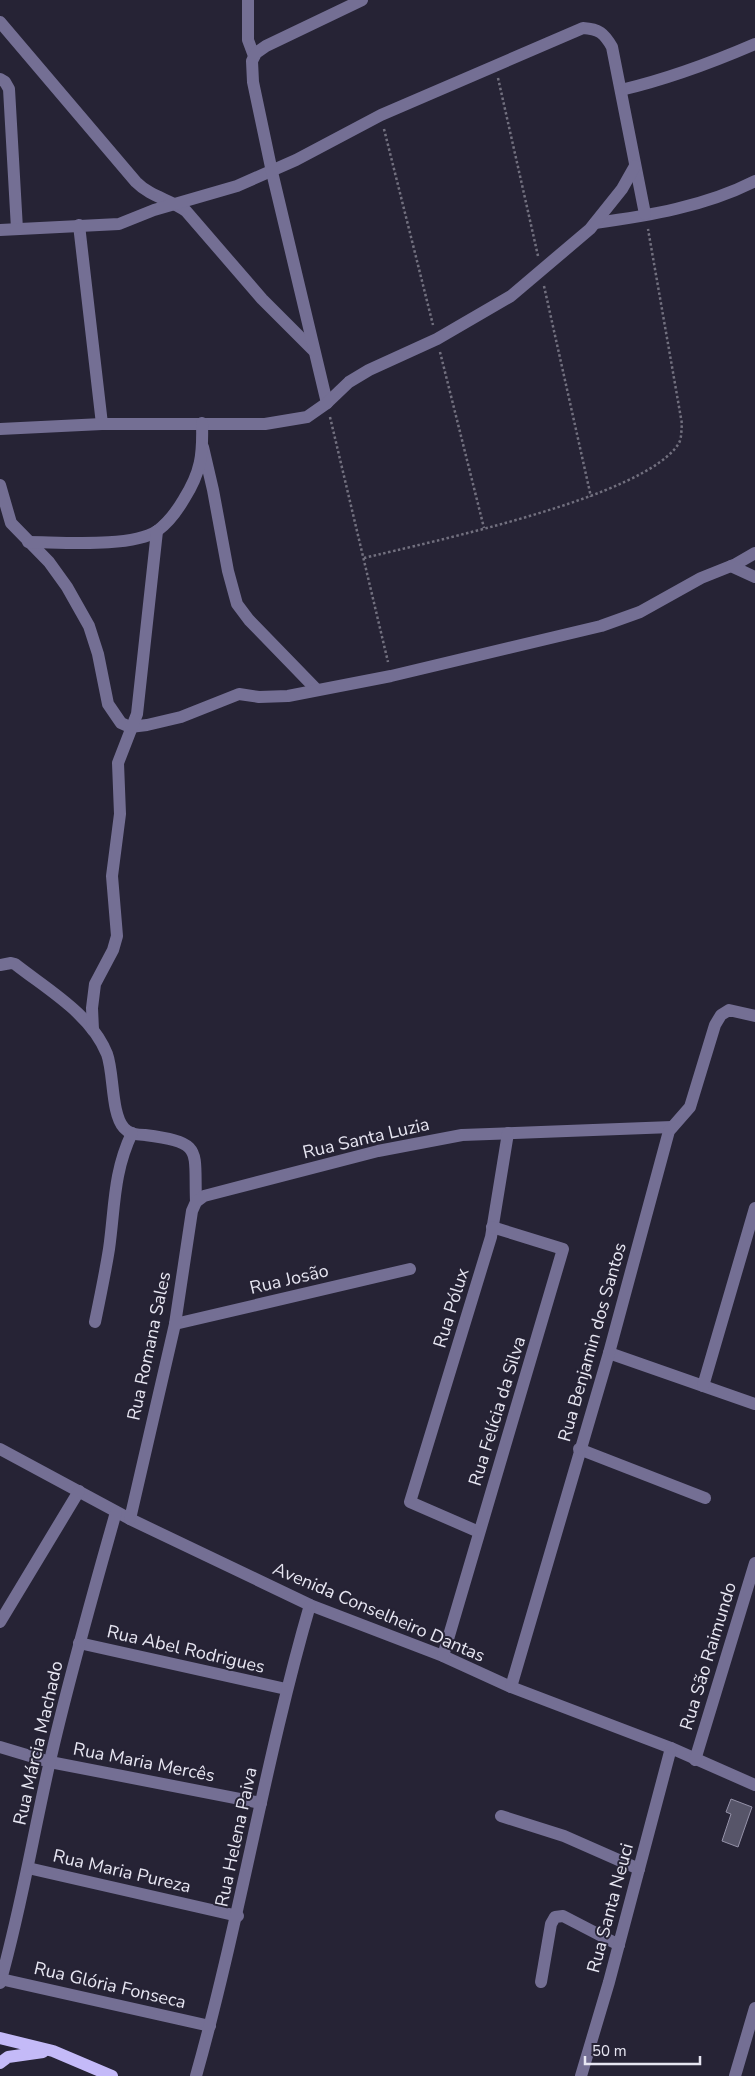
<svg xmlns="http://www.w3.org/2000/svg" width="755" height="2076" font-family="'Nunito Sans',sans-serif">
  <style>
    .building { fill: #575569; stroke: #9592a9 }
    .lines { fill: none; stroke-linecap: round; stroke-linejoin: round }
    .path { stroke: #72707f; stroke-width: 2.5; stroke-dasharray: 2.5 2.5; stroke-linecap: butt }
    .minor { stroke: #746f94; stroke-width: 12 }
    .major { stroke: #c4baf8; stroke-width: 12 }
    .labels { text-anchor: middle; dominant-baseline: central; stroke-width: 4; stroke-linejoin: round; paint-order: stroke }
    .street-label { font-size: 18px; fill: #e7e6f2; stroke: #262335 }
  </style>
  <rect width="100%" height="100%" fill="#262335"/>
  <polygon class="building" points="731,1799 752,1807 738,1847 722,1841 731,1814 726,1812"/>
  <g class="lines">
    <g class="path">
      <polyline points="498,78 538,256"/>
      <polyline points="384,129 433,325"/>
      <polyline points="544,286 591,497"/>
      <polyline points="440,352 484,528"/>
      <polyline points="330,417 388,662"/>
      <path d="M364,558c65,-16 283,-61 315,-115 3,-6 2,-13 3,-19l-34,-195"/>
    </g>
    <g class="minor">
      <polyline points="248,0 248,40 254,56"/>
      <path d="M0,22l136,160c15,15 33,17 50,29l76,88 51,51"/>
      <polyline points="0,79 5,82 9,89 17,229"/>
      <path d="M621,90c47,-11 90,-27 134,-46"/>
      <path d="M595,223c53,-7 111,-17 160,-42"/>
      <polyline points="79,225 102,424"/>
      <path d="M0,230l119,-6 35,-14 83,-24 59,-26 85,-45 202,-87c16,1 21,5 29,19l33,167"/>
      <polyline points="327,403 272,172 253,82 252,61 256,53 266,46 362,0"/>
      <polyline points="0,429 102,424 265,424 307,417 327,403 349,382 369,370 437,339 511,296 590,229 622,189 635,166"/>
      <polyline points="203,447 213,490 228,571 237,604 249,620 317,690"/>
      <polyline points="0,485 11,523 49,562 67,587 89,626 98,654 108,704 121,723 130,727 147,725 181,717 239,694 259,697 288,696 391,676 601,626 640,612 701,578 736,564 755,553"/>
      <path d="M28,542c32,0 103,6 129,-11 11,-8 20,-20 27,-32 17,-27 19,-44 18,-76"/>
      <polyline points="731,566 755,577"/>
      <path d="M0,965l11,-2 4,1c33,26 76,50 92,90 7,19 4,60 17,74 5,6 14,7 21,7 59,8 49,13 51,67"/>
      <polyline points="93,1030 92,1008 95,984 113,950 117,936 112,876 120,814 118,763 137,714 157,531"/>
      <path d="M95,1322c5,-24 10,-48 14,-73 6,-42 4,-76 23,-116"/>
      <polyline points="175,1324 410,1269"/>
      <polyline points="609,1353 755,1404"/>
      <polyline points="703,1386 755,1208"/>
      <polyline points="0,1449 130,1519 310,1605 443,1656 511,1687 671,1748 755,1785"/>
      <polyline points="579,1449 705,1498"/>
      <polyline points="130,1519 175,1324 192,1211 196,1202 204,1196 378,1151 462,1135 672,1127"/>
      <polyline points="479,1532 410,1502 491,1237 508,1133"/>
      <polyline points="0,1622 79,1491"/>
      <polyline points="79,1643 286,1689"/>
      <polyline points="443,1656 563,1249 492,1227"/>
      <polyline points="511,1687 609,1353 666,1142 669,1131 690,1107 715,1025 721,1015 729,1010 755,1016"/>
      <polyline points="0,1747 50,1762 261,1803"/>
      <polyline points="695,1760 755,1563"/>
      <polyline points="501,1816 564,1836 639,1869"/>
      <polyline points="28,1868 238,1916"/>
      <polyline points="1,1979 210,2026"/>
      <polyline points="541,1982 551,1924 555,1917 563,1916 619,1945"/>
      <path d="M0,1983c21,-73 33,-148 50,-222 19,-84 43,-167 66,-249"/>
      <path d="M196,2076c44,-156 69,-316 114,-471"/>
      <polyline points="581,2076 609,1982 671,1748"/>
      <polyline points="735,2076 755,2008"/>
    </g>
    <g class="major">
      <polyline points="0,2038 53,2051 112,2076"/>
      <polyline points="0,2063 8,2057 43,2052"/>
    </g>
  </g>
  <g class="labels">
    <g class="street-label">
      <text transform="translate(366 1138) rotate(-13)">Rua Santa Luzia</text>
      <text transform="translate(289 1279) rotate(-13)">Rua Josão</text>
      <text transform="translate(451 1308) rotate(-73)">Rua Pólux</text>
      <text transform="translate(592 1342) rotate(-74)">Rua Benjamin dos Santos</text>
      <text transform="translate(149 1346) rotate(-78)">Rua Romana Sales</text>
      <text transform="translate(497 1411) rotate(-73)">Rua Felícia da Silva</text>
      <text transform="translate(379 1612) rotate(23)">Avenida Conselheiro Dantas</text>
      <text transform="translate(186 1649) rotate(13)">Rua Abel Rodrigues</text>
      <text transform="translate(708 1656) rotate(-73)">Rua São Raimundo</text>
      <text transform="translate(38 1743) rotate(-77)">Rua Márcia Machado</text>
      <text transform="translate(144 1762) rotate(11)">Rua Maria Mercês</text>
      <text transform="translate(236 1837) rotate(-78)">Rua Helena Paiva</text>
      <text transform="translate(122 1871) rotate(13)">Rua Maria Pureza</text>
      <text transform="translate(610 1908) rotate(-75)">Rua Santa Neuci</text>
      <text transform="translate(110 1985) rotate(13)">Rua Glória Fonseca</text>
    </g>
  </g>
  <path d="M585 2056v8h115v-8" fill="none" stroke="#e7e6f2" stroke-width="2.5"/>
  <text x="592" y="2056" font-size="15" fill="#e7e6f2" stroke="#262335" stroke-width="4" paint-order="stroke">50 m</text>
</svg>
